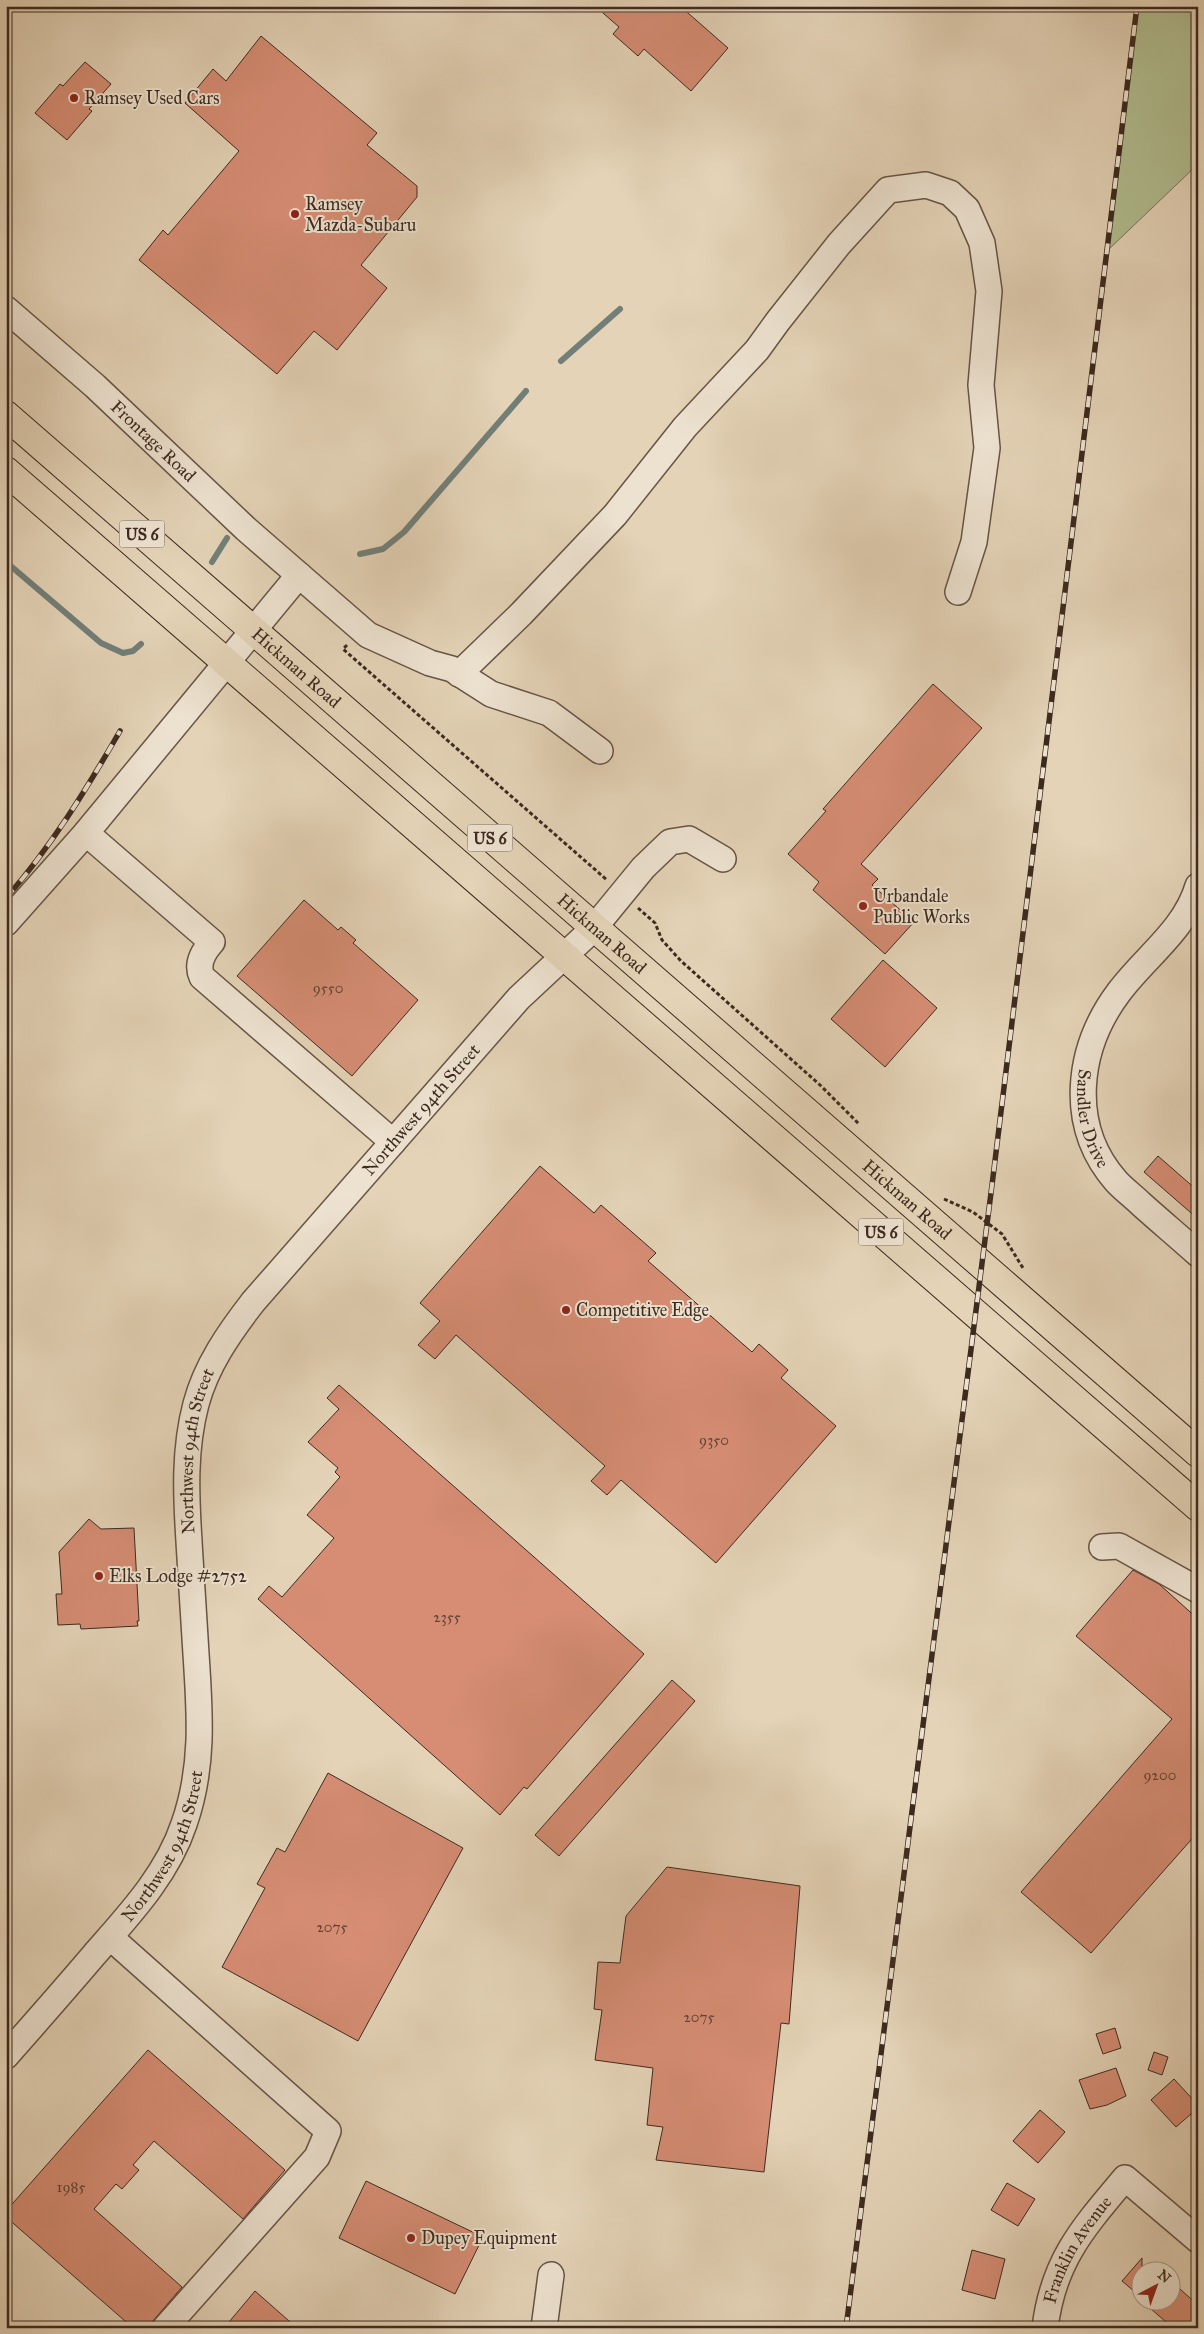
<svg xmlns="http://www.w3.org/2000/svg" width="1204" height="2334" font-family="'IM FELL Great Primer',serif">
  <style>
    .green { fill: #b1bd90; stroke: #777458 }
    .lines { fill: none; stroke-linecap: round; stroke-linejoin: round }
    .stream { stroke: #727f78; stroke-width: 6 }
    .building { fill: #d68d74; stroke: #3d2a1f }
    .minor-casing { stroke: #675445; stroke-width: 28 }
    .major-casing { stroke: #3d2a1f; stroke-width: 30 }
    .path { stroke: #3d2a1f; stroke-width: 3; stroke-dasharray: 4 2.5; stroke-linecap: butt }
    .minor { stroke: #ede2d0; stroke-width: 25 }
    .major { stroke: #e4d3b7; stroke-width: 28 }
    .rail-casing { stroke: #3d2a1f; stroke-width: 5.5 }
    .rail { stroke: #ede2d0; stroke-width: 4; stroke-dasharray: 11; stroke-linecap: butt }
    .poi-dot { fill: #8f2418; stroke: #ede2d0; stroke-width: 2 }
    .labels { text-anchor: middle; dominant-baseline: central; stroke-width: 4; stroke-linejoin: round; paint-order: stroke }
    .number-label { font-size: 15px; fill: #634334 }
    .shield { fill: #ede2d0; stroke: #726154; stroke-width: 1 }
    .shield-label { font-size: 16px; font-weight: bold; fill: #3d2a1f }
    .poi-label { font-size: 18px; fill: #3d2a1f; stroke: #ede2d0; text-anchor: start }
    .street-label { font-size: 18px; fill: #3d2a1f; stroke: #ede2d0 }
  </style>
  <rect width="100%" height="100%" fill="#e4d3b7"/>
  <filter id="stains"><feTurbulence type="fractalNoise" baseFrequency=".004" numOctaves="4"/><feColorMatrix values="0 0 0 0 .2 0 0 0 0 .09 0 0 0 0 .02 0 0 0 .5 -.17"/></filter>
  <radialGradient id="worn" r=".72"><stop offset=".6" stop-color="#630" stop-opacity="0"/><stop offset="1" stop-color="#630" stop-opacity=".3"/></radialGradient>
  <polygon class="green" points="1137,6 1198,6 1198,164 1107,251"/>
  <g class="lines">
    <g class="stream">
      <polyline points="561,361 620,309"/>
      <polyline points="360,554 383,549 404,532 526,391"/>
      <polyline points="6,562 101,643 123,653 133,651 141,644"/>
      <polyline points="212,562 227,538"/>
    </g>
  </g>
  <g class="building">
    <polygon points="595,6 680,6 728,48 691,91 644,49 638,56 613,34 619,27"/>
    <polygon points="261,36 377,133 367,145 417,186 417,197 361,265 387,288 337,350 314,331 277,374 139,260 163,230 168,235 239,151 185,103 213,69 226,81"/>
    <polygon points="85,62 111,84 89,109 92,111 67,140 35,113 60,84 63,86"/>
    <polygon points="933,684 982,728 861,864 878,879 872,885 914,922 885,954 813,890 819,882 788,854 826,811 823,809"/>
    <polygon points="304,900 338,930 341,927 356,940 353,943 418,1000 352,1076 237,976"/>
    <polygon points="883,960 937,1008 885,1067 831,1019"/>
    <polygon points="1158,1156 1198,1191 1198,1219 1144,1172"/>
    <polygon points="540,1166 594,1213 601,1205 656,1253 648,1261 752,1352 759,1344 788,1370 781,1378 836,1426 716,1563 621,1480 607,1495 591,1481 605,1466 456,1335 435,1359 418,1345 440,1321 420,1303"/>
    <polygon points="339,1385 644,1654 527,1789 524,1787 500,1815 258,1599 269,1586 282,1597 334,1538 307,1515 340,1477 335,1472 338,1468 308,1442 339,1409 327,1398"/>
    <polygon points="89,1519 101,1529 134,1528 139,1621 137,1621 138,1626 81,1629 80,1624 58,1625 56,1594 62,1594 59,1552"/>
    <polygon points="1133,1570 1159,1584 1198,1619 1198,1832 1091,1953 1021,1892 1172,1719 1076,1636"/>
    <polygon points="672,1680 695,1701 559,1856 535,1835"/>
    <polygon points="328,1773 463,1848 358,2041 222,1967 265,1888 257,1884 277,1848 285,1852"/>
    <polygon points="667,1867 800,1886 789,2024 781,2023 764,2172 656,2160 663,2127 647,2125 653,2068 595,2060 602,2010 594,2009 598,1962 620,1963 626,1916"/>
    <polygon points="1115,2028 1121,2048 1103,2054 1096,2034"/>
    <polygon points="148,2050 285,2170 243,2219 154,2141 133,2165 139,2170 122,2189 116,2184 94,2209 182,2287 147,2328 133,2328 6,2217 6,2211"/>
    <polygon points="1154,2052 1168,2057 1162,2075 1148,2070"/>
    <polygon points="1116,2068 1126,2096 1107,2105 1090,2109 1079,2080"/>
    <polygon points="1174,2079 1198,2105 1198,2108 1176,2127 1151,2100"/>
    <polygon points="1040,2110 1065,2132 1038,2163 1013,2141"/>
    <polygon points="366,2181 483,2237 455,2294 339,2238"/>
    <polygon points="1007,2183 1035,2199 1018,2226 991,2210"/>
    <polygon points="972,2250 1005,2259 995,2299 962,2290"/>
    <polygon points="1142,2258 1142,2298 1122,2281"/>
    <polygon points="1172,2282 1198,2305 1198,2328 1173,2328 1143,2302 1172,2302"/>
    <polygon points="255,2291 297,2328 224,2328"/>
  </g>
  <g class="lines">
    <defs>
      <g id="minor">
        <path id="s1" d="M6,309l89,77 151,143 122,106 62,28 22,6 39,25 58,19 51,38"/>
        <path d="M299,575l-213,258 126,109c-9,10 -16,22 -10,35l191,165"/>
        <polyline points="459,674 521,614 615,515 685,427 757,350 778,321 839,244 888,190 926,185 950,193 967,209 982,243 989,291 981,385 987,448 974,542 958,592"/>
        <path id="s2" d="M1198,886c-13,44 -52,70 -79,106 -42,56 -52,133 -3,189 7,8 17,15 25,23 19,17 38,33 57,50"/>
        <polyline points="6,923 86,833"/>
        <polyline points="1102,1547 1119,1546 1198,1590"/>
        <polyline points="110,1937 328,2131 317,2157 165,2328"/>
        <path id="s3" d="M6,2056c30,-34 59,-67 88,-101 35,-40 73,-80 90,-131 20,-57 16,-110 12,-170 -2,-37 -5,-75 -7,-113 -3,-46 -5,-92 7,-137 10,-38 33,-71 57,-102l266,-304 74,-69 50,-61 27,-26 19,-3 34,20"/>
        <polyline points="544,2328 551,2275"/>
        <path id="s4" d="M1045,2328c8,-67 38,-100 80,-150l73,62"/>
      </g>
      <g id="major">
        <path id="s5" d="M6,415l1192,1038"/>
        <polyline points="6,471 1198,1507"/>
      </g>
    </defs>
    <use href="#minor" class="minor-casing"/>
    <use href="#major" class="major-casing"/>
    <g class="path">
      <polyline points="347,645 343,649 607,880"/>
      <polyline points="638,908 655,923 662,940 681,961 820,1085 859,1124"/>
      <polyline points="944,1199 973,1212 1002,1234 1023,1268"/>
    </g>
    <use href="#minor" class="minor"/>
    <use href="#major" class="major"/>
    <defs>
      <g id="rail">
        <path d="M6,898c45,-51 80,-108 114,-167"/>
        <polyline points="846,2328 992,1185 1137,6"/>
      </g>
    </defs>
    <use href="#rail" class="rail-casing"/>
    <use href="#rail" class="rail"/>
  </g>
  <g class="poi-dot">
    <circle cx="74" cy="98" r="5"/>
    <circle cx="295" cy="214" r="5"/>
    <circle cx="863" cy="906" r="5"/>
    <circle cx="566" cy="1310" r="5"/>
    <circle cx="99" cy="1576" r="5"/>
    <circle cx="411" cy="2238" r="5"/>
  </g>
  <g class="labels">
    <g class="number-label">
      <text x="328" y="988">9550</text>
      <text x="714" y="1440">9350</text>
      <text x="447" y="1617">2355</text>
      <text x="1160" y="1775">9200</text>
      <text x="332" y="1927">2075</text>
      <text x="699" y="2017">2075</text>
      <text x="71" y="2187">1985</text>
    </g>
    <g class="shield">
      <rect x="119.5" y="520.5" width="45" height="27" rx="4"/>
      <rect x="467.5" y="824.5" width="45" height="27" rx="4"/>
      <rect x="858.5" y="1218.5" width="45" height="27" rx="4"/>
    </g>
    <g class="shield-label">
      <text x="142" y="534">US 6</text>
      <text x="490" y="838">US 6</text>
      <text x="881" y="1232">US 6</text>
    </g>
    <g class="poi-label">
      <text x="84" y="98">Ramsey Used Cars</text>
      <text x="305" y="204">Ramsey<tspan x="305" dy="21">Mazda-Subaru</tspan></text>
      <text x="873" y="896">Urbandale<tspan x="873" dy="21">Public Works</tspan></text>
      <text x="576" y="1310">Competitive Edge</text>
      <text x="109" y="1576">Elks Lodge #2752</text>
      <text x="421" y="2238">Dupey Equipment</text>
    </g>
    <g class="street-label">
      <text stroke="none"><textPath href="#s1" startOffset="198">Frontage Road</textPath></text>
      <text stroke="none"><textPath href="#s5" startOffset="385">Hickman Road</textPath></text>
      <text stroke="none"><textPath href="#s5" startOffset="790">Hickman Road</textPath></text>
      <text stroke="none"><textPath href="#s3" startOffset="1090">Northwest 94th Street</textPath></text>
      <text stroke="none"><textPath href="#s2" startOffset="269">Sandler Drive</textPath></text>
      <text stroke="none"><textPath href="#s5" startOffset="1195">Hickman Road</textPath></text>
      <text stroke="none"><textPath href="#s3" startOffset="670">Northwest 94th Street</textPath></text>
      <text stroke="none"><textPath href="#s3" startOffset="265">Northwest 94th Street</textPath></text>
      <text stroke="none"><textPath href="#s4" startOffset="86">Franklin Avenue</textPath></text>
    </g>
  </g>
  <rect width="1204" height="2334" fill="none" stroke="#e4d3b7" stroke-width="25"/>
  <rect x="8" y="8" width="1189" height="2319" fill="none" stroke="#3d2a1f" stroke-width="2.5"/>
  <rect x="12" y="12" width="1179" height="2309" fill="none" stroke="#3d2a1f"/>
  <g transform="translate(1156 2286) rotate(41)"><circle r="24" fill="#ede2d0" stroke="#a79889"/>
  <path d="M0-4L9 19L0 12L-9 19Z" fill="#8f2418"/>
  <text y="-8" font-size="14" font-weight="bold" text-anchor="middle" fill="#3d2a1f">N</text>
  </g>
  <rect width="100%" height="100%" filter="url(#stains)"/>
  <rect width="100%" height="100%" fill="url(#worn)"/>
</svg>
